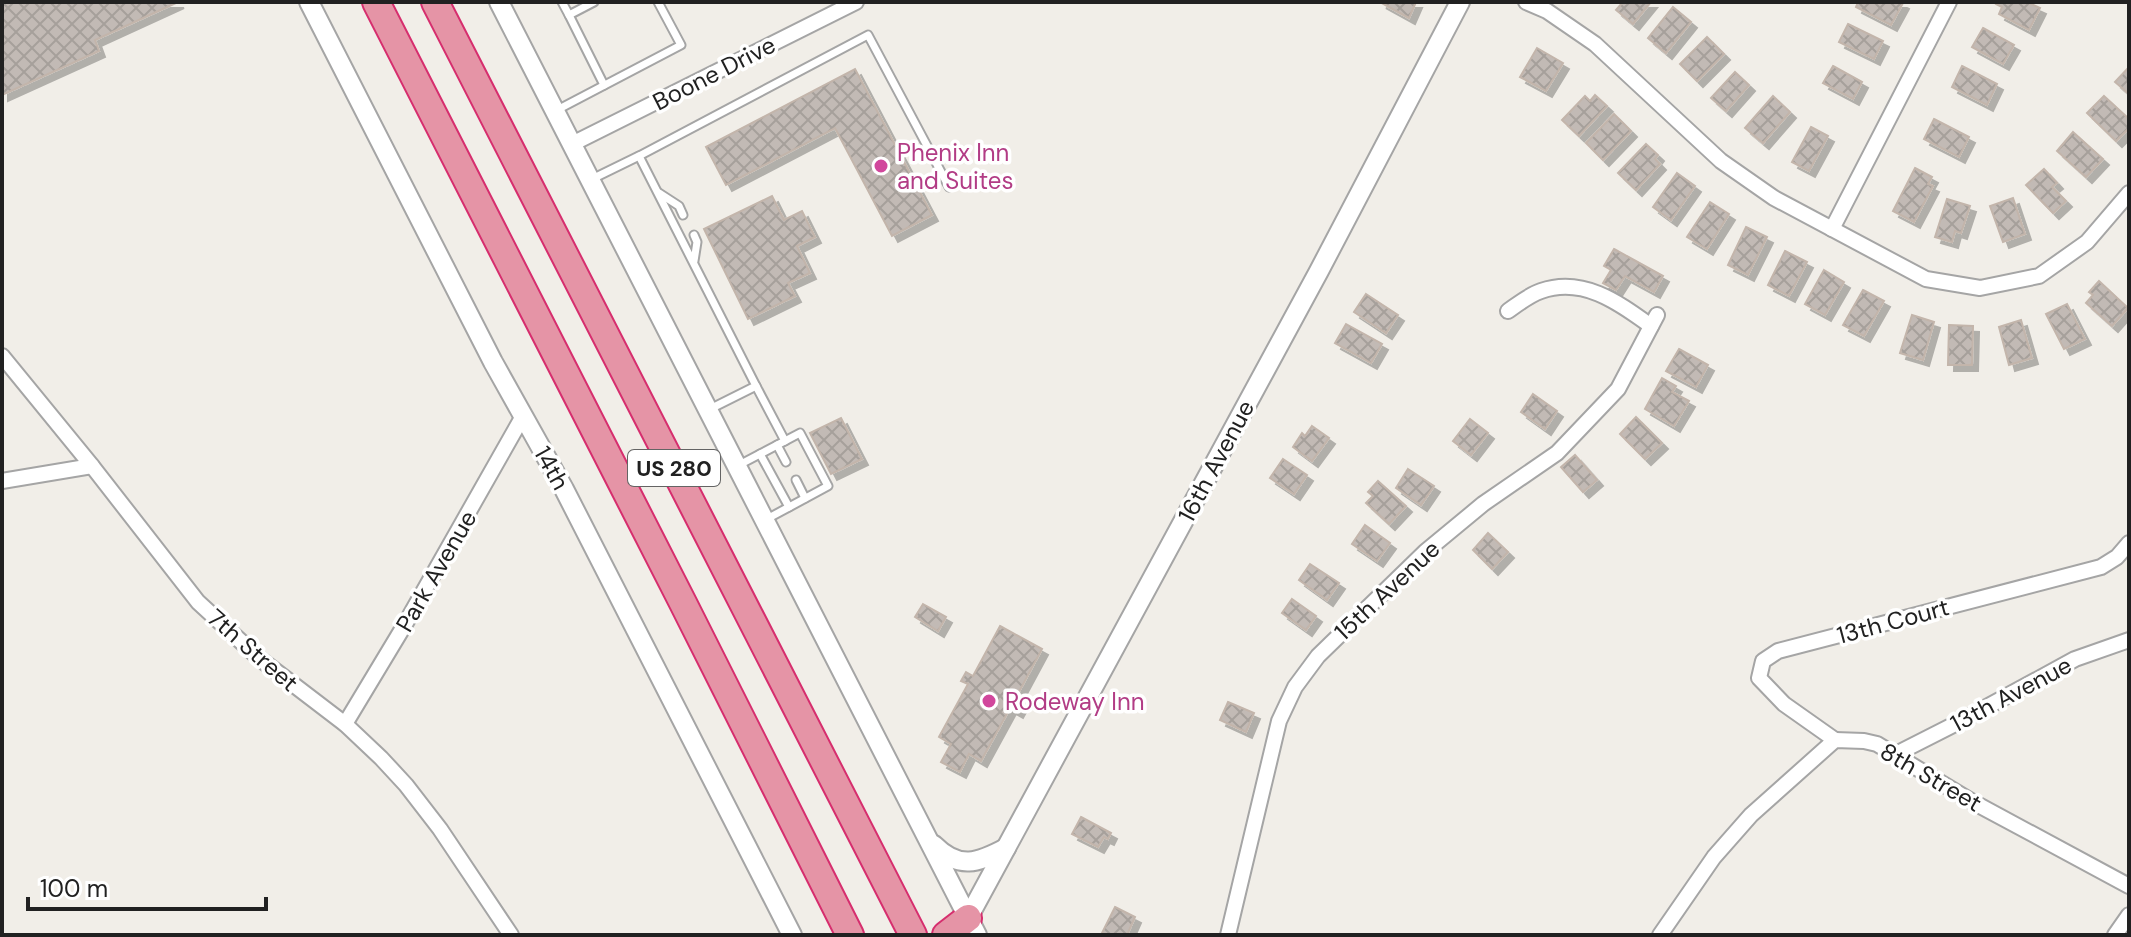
<svg xmlns="http://www.w3.org/2000/svg" width="2131" height="937" font-family="'DM Sans',sans-serif">
  <style>
    .building { fill: url(#building-cross-hatch); stroke: #c3b5ab; stroke-width: 2; filter: url(#shadow) }
    .lines { fill: none; stroke-linecap: round; stroke-linejoin: round }
    .service-casing { stroke: #a5a5a5; stroke-width: 11 }
    .minor-casing { stroke: #a5a5a5; stroke-width: 18 }
    .tertiary-casing { stroke: #a5a5a5; stroke-width: 22 }
    .motorway-casing { stroke: #d62e6e; stroke-width: 30 }
    .service { stroke: #fff; stroke-width: 7 }
    .minor { stroke: #fff; stroke-width: 14 }
    .tertiary { stroke: #fff; stroke-width: 18 }
    .motorway { stroke: #e594a6; stroke-width: 26 }
    .hotel-dot { fill: #d1479c; stroke: #fff; stroke-width: 3 }
    .labels { text-anchor: middle; dominant-baseline: central; stroke-width: 7; stroke-linejoin: round; paint-order: stroke }
    .shield { fill: #fff; stroke: #646464; stroke-width: 2 }
    .shield-label { font-size: 22px; font-weight: bold; fill: #212121 }
    .street-label { font-size: 24px; fill: #212121; stroke: #fff }
    .hotel-label { font-size: 24px; fill: #b23c85; stroke: #fff; text-anchor: start }
  </style>
  <defs>
    <pattern id="building-cross-hatch" width="8" height="8" patternUnits="userSpaceOnUse" patternTransform="scale(2)"><rect width="8" height="8" fill="#c2bab5"/><path d="M0 0l8 8M0 8l8-8" fill="none" stroke="#a6a09b"/></pattern>
    <filter id="shadow"><feDropShadow dx="6" dy="6" stdDeviation="0" flood-color="#0004"/></filter>
  </defs>
  <rect width="100%" height="100%" fill="#f1eee8"/>
  <g class="building">
    <polygon points="2,2 178,2 95,40 99,51 2,95"/>
    <polygon points="1380,2 1416,2 1409,18"/>
    <polygon points="1623,2 1651,2 1633,24 1616,10"/>
    <polygon points="1858,2 1901,2 1903,3 1891,25 1856,7"/>
    <polygon points="1997,2 2027,2 2040,8 2029,30 1999,14 2002,7 1996,4"/>
    <polygon points="1673,7 1691,22 1666,53 1648,38"/>
    <polygon points="1848,24 1883,41 1874,59 1839,42"/>
    <polygon points="1983,28 2014,45 2003,64 1972,47"/>
    <polygon points="1707,37 1724,54 1697,81 1680,64"/>
    <polygon points="1537,48 1563,63 1546,91 1520,77"/>
    <polygon points="1833,66 1862,82 1853,99 1823,83"/>
    <polygon points="1962,66 1997,84 1987,105 1952,87"/>
    <polygon points="2129,67 2129,94 2115,82"/>
    <polygon points="855,69 932,215 892,236 835,128 726,185 706,147"/>
    <polygon points="1735,72 1749,85 1726,111 1711,98"/>
    <polygon points="1595,95 1607,106 1579,136 1562,120 1585,96 1590,101"/>
    <polygon points="1773,96 1790,112 1763,143 1745,128"/>
    <polygon points="2104,96 2129,119 2129,128 2116,141 2087,113"/>
    <polygon points="1614,114 1631,131 1603,160 1586,143"/>
    <polygon points="1934,119 1969,137 1959,157 1924,139"/>
    <polygon points="1811,127 1828,136 1809,171 1792,162"/>
    <polygon points="2073,132 2103,159 2086,177 2057,151"/>
    <polygon points="1646,144 1658,155 1655,159 1660,164 1636,190 1618,173"/>
    <polygon points="1915,168 1932,177 1928,184 1933,186 1914,222 1893,211"/>
    <polygon points="2044,169 2057,183 2052,187 2066,201 2053,213 2026,185"/>
    <polygon points="1677,173 1695,186 1671,220 1653,207"/>
    <polygon points="772,196 784,220 802,211 815,237 797,246 810,273 788,283 795,296 748,319 704,229"/>
    <polygon points="2013,198 2025,234 2003,242 1990,206"/>
    <polygon points="1947,199 1970,206 1961,233 1955,231 1952,242 1935,237"/>
    <polygon points="1710,202 1729,214 1707,249 1687,237"/>
    <polygon points="1746,227 1767,237 1748,275 1728,265"/>
    <polygon points="1614,249 1663,276 1654,292 1625,276 1616,290 1603,283 1611,270 1604,266"/>
    <polygon points="1785,251 1807,262 1789,296 1768,285"/>
    <polygon points="1824,270 1844,282 1825,315 1805,304"/>
    <polygon points="2099,281 2128,308 2112,326 2086,303 2093,295 2089,292"/>
    <polygon points="1863,290 1884,301 1864,336 1843,325"/>
    <polygon points="1366,294 1398,315 1386,333 1354,312"/>
    <polygon points="2067,304 2085,339 2064,349 2046,314"/>
    <polygon points="1912,315 1934,322 1923,360 1900,353"/>
    <polygon points="2021,320 2032,358 2009,365 1999,327"/>
    <polygon points="1346,324 1382,344 1371,363 1335,343"/>
    <polygon points="1949,325 1973,326 1972,365 1948,365"/>
    <polygon points="1679,349 1708,365 1696,387 1666,371"/>
    <polygon points="1662,378 1676,386 1672,392 1689,401 1674,426 1645,409"/>
    <polygon points="1533,394 1557,411 1545,429 1521,412"/>
    <polygon points="1636,417 1662,443 1645,459 1620,434"/>
    <polygon points="841,418 862,459 831,474 810,433"/>
    <polygon points="1470,419 1488,433 1471,455 1453,441"/>
    <polygon points="1312,426 1329,438 1312,461 1293,447 1302,433 1305,436"/>
    <polygon points="1575,455 1597,480 1583,492 1561,467"/>
    <polygon points="1283,459 1307,475 1294,494 1270,478"/>
    <polygon points="1408,469 1434,486 1421,505 1396,488"/>
    <polygon points="1378,481 1406,506 1389,524 1366,503 1373,496 1368,492"/>
    <polygon points="1365,525 1390,543 1377,561 1352,544"/>
    <polygon points="1488,533 1508,552 1492,569 1473,550"/>
    <polygon points="1310,564 1339,583 1327,600 1299,580"/>
    <polygon points="1292,599 1316,616 1306,630 1282,613"/>
    <polygon points="923,604 946,617 938,631 915,617"/>
    <polygon points="1000,626 1042,649 1015,699 1022,703 1017,712 1010,708 981,761 969,754 960,772 941,762 951,744 939,737 968,684 961,681 966,672 973,676"/>
    <polygon points="1228,702 1254,713 1246,732 1220,720"/>
    <polygon points="1081,817 1111,833 1108,839 1104,837 1098,847 1072,834"/>
    <polygon points="1115,907 1135,917 1127,935 1101,935"/>
  </g>
  <g class="lines">
    <defs>
      <g id="service">
        <polyline points="562,2 569,15 594,2"/>
        <polyline points="569,15 604,85"/>
        <polyline points="557,110 681,45 658,2"/>
        <polyline points="592,179 639,156"/>
        <polyline points="659,193 679,206 683,215"/>
        <polyline points="694,235 697,242 694,261"/>
        <polyline points="756,386 785,441"/>
        <polyline points="708,410 756,386 639,156 868,35 949,187"/>
        <polyline points="777,445 786,462"/>
        <polyline points="760,454 789,507"/>
        <polyline points="739,465 800,433 828,486 765,520"/>
        <polyline points="796,480 805,498"/>
      </g>
      <g id="minor">
        <polyline points="1526,2 1547,11 1595,44 1721,161 1774,198 1926,279 1980,288 2039,276 2087,242 2129,193"/>
        <polyline points="572,144 856,2"/>
        <polyline points="1832,229 1949,2"/>
        <path d="M1508,311c10,-7 21,-16 33,-20 42,-15 78,12 110,35"/>
        <polyline points="2,356 92,466 198,602 260,659 345,724 381,758 406,785 440,829 511,935"/>
        <polyline points="2,481 92,466"/>
        <polyline points="345,724 404,626 523,416"/>
        <polyline points="1835,740 1784,704 1759,678 1763,661 1778,651 2101,567 2117,557 2129,543"/>
        <polyline points="1896,754 1961,721 2075,659 2129,640"/>
        <polyline points="1228,935 1279,721 1295,687 1318,656 1425,552 1483,504 1557,453 1618,389 1657,315"/>
        <polyline points="1660,935 1714,857 1751,815 1835,740 1864,741 1877,744 1971,801 2129,886"/>
        <polyline points="2115,935 2129,915"/>
      </g>
      <g id="tertiary">
        <polyline points="309,2 493,362 564,489 792,935"/>
        <polyline points="499,2 977,935"/>
        <path d="M934,845c25,25 44,18 72,3"/>
        <polyline points="968,918 1319,271 1460,2"/>
      </g>
      <g id="motorway">
        <polyline points="376,2 683,603 850,935"/>
        <polyline points="435,2 913,935"/>
        <polyline points="946,935 968,918"/>
      </g>
    </defs>
    <use href="#service" class="service-casing"/>
    <use href="#minor" class="minor-casing"/>
    <use href="#tertiary" class="tertiary-casing"/>
    <use href="#motorway" class="motorway-casing"/>
    <use href="#service" class="service"/>
    <use href="#minor" class="minor"/>
    <use href="#tertiary" class="tertiary"/>
    <use href="#motorway" class="motorway"/>
  </g>
  <g class="hotel-dot">
    <circle cx="881" cy="166" r="8"/>
    <circle cx="989" cy="701" r="8"/>
  </g>
  <g class="labels">
    <rect class="shield" x="628" y="450" width="92" height="36" rx="6"/>
    <g class="shield-label">
      <text x="674" y="468">US 280</text>
    </g>
    <g class="street-label">
      <text transform="translate(714 73) rotate(-27)">Boone Drive</text>
      <text transform="translate(1216 461) rotate(-62)">16th Avenue</text>
      <text transform="translate(552 468) rotate(61)">14th</text>
      <text transform="translate(436 571) rotate(-60)">Park Avenue</text>
      <text transform="translate(1387 590) rotate(-43)">15th Avenue</text>
      <text transform="translate(1893 621) rotate(-15)">13th Court</text>
      <text transform="translate(253 650) rotate(41)">7th Street</text>
      <text transform="translate(2011 694) rotate(-28)">13th Avenue</text>
      <text transform="translate(1931 777) rotate(30)">8th Street</text>
    </g>
    <g class="hotel-label">
      <text x="897" y="152">Phenix Inn<tspan x="897" dy="28">and Suites</tspan></text>
      <text x="1005" y="701">Rodeway Inn</text>
    </g>
  </g>
  <rect width="2131" height="937" fill="none" stroke="#212121" stroke-width="8"/>
  <path d="M28 897v12h238v-12" fill="none" stroke="#212121" stroke-width="4"/>
  <text x="40" y="897" font-size="24" fill="#212121" stroke="#ffffff" stroke-width="6" paint-order="stroke">100 m</text>
</svg>
